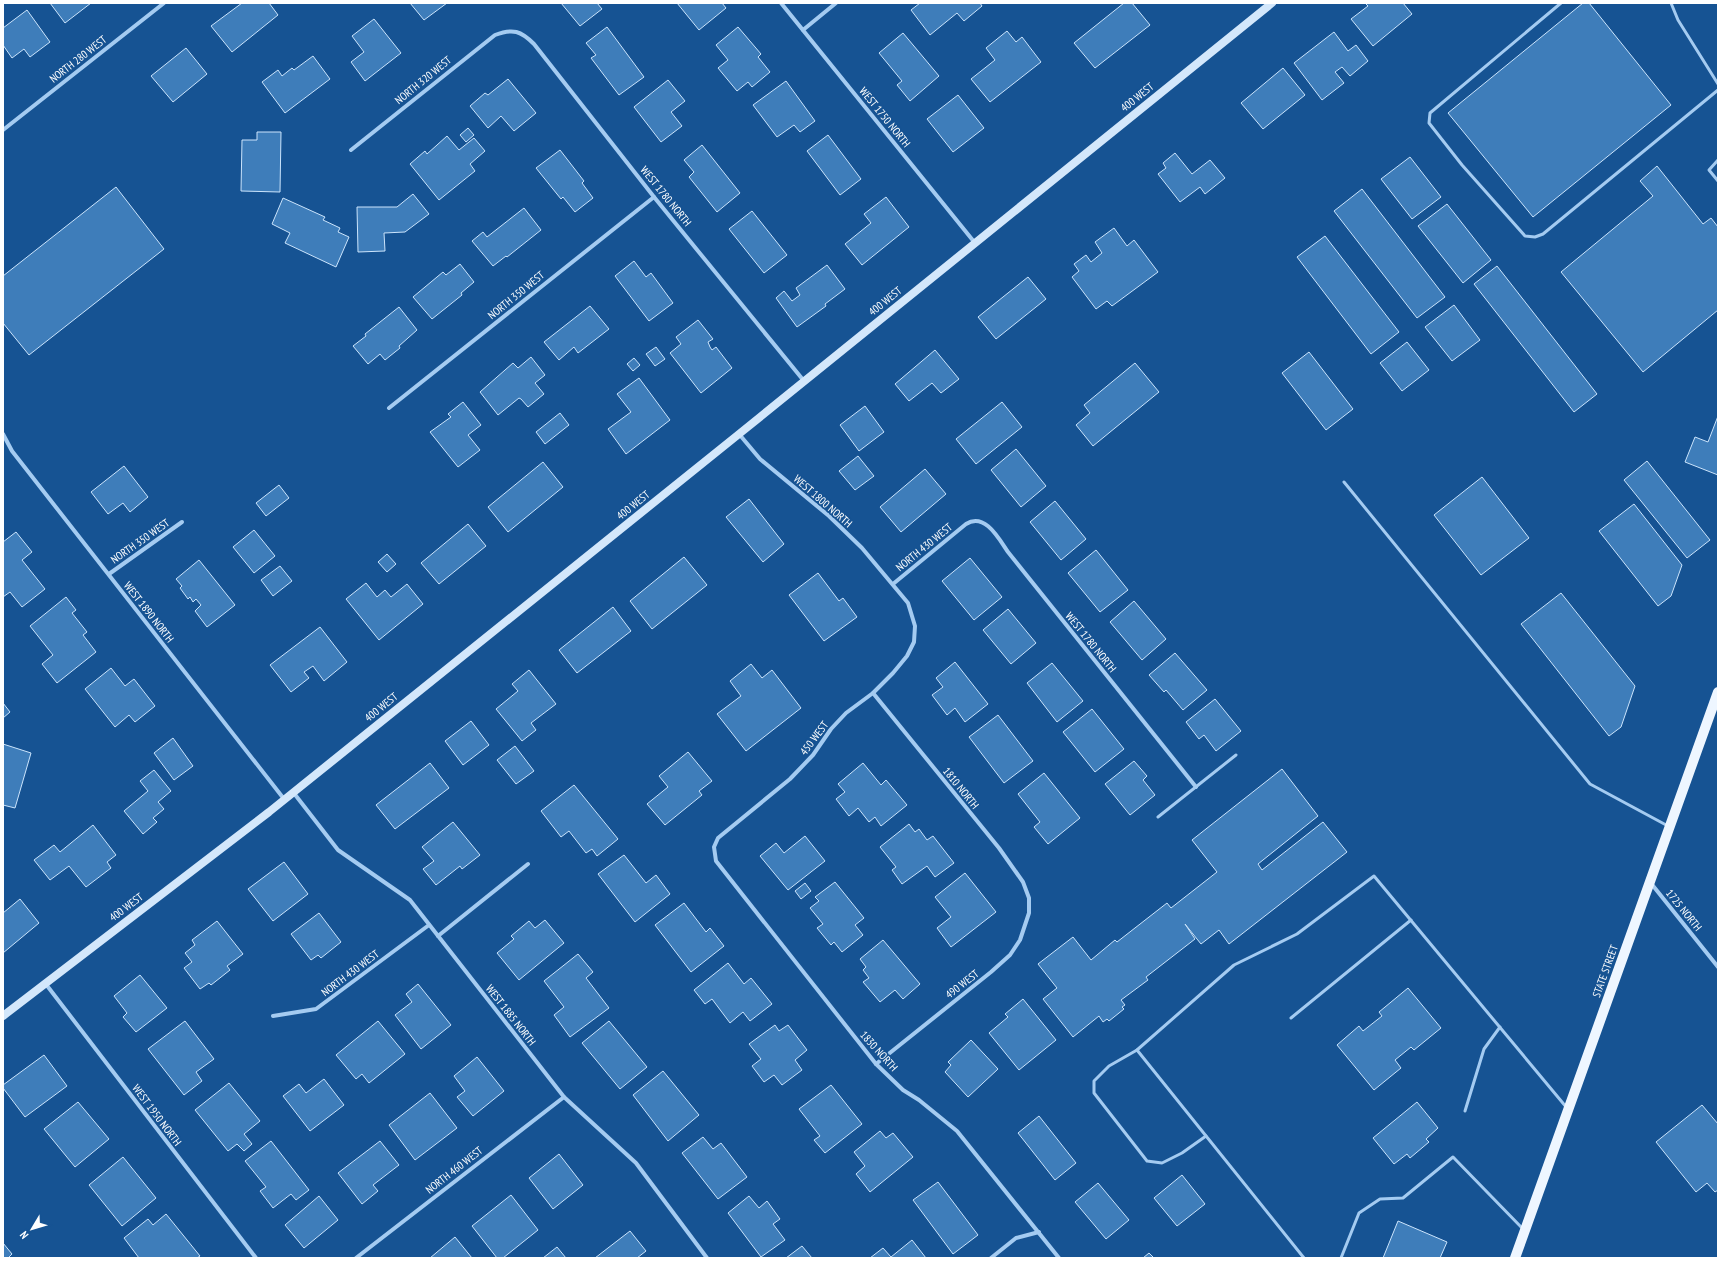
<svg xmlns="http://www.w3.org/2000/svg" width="1721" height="1261" font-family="'PT Sans Narrow',sans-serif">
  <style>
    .building { fill: #3e7dba; stroke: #cbe4fc }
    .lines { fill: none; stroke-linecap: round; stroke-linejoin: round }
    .lane { stroke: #a4cbf1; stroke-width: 3 }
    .street { stroke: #a4cbf1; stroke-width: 4 }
    .secondary { stroke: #d3e7fb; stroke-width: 8 }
    .primary { stroke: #eef6ff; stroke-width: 10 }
    .labels { text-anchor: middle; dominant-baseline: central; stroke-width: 3.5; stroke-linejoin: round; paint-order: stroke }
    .street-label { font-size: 11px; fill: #fff; stroke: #165393 }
  </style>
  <rect width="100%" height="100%" fill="#165393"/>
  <g class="building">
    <polygon points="50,3 91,3 65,23"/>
    <polygon points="242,3 269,3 278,15 232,52 211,26"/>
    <polygon points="410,3 447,3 424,20"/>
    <polygon points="561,3 597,3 602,9 580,26"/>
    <polygon points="677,3 722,3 726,8 699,30"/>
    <polygon points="920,3 980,3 982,6 964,21 957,13 930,35 911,10"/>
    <polygon points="1124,3 1132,3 1150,25 1095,68 1074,43"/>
    <polygon points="1365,3 1403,3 1412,14 1373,46 1351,19 1368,6"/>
    <polygon points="1583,3 1589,3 1671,105 1533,217 1448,113"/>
    <polygon points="27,10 50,42 30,57 24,49 12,58 3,45 3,28"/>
    <polygon points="374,19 401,53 365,81 351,62 364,52 352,36"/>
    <polygon points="607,27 644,77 619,95 591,58 596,55 586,43"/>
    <polygon points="738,27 761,54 758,57 770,72 752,87 748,82 737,91 718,68 728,60 716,45"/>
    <polygon points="1007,31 1016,42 1022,37 1041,62 990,102 971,79 995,60 986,48"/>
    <polygon points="1334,32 1348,51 1356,45 1368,61 1350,76 1342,67 1335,72 1344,83 1322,100 1294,63"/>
    <polygon points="903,33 939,76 910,101 897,85 902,81 879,53"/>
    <polygon points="186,48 207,74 173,102 151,76"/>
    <polygon points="313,56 330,79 285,113 262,82 278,70 282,76 292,68 294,70"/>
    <polygon points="1283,68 1305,95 1263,129 1241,103"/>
    <polygon points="508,79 536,113 514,131 501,116 488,128 470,106 485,93 488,95"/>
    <polygon points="668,80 685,101 671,112 682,126 661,142 634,107"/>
    <polygon points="786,81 815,121 800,132 794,125 777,137 753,105"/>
    <polygon points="958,95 984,128 953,152 927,119"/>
    <polygon points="468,128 474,135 466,142 460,135"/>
    <polygon points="257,132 281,132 280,192 241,191 242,140 257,140"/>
    <polygon points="828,135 861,179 840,195 807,151"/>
    <polygon points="447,136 459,150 474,138 485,151 470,164 475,171 439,200 410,164 425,151 427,154"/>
    <polygon points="702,145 740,193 717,212 689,177 694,172 684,160"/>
    <polygon points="560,150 584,181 582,183 593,198 575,212 563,197 561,199 536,168"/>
    <polygon points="1175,153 1192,174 1210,160 1225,178 1205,194 1200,187 1180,202 1158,174 1166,168 1163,163"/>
    <polygon points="1410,157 1441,197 1412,219 1381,179"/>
    <polygon points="1657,166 1703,224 1711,218 1718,227 1718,310 1643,372 1561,272 1653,196 1640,181"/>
    <polygon points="116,187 164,249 29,355 3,323 3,276"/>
    <polygon points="1362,189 1445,297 1417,318 1334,211"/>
    <polygon points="413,194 429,214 405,232 384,233 385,251 358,252 357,207 397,207"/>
    <polygon points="886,197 909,227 862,265 845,244 871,223 864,214"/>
    <polygon points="283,198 325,217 323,220 340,228 338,232 349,237 336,267 285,243 290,233 272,224"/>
    <polygon points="1447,204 1491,260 1463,283 1418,226"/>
    <polygon points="524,208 541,230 507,257 506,256 493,266 472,241 483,232 487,237"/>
    <polygon points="752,211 787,255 764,273 729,229"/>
    <polygon points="1114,228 1127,246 1134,240 1158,272 1112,306 1107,301 1096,309 1072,277 1079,271 1074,264 1086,255 1091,262 1102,253 1095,242"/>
    <polygon points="1325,236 1399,332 1371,354 1297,257"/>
    <polygon points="634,261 646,277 651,273 673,303 649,321 615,276"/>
    <polygon points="460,264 474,282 461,293 462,295 432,319 413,297 443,272 446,275"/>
    <polygon points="827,265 845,289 825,304 826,306 797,327 776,298 784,291 792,301 800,295 796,288"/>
    <polygon points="1497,266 1597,394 1574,412 1474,284"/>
    <polygon points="1028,277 1046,299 996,339 978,317"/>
    <polygon points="1454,305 1480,340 1452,361 1425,327"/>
    <polygon points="590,306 609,329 578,353 574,347 559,360 544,342"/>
    <polygon points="399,307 417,330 399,346 400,348 385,360 380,354 368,364 353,346 366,336 365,334"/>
    <polygon points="698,320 713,339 708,342 710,347 712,350 716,347 732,368 701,393 670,353 681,344 676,337"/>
    <polygon points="1407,342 1429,370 1402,391 1380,363"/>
    <polygon points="656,347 665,359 655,366 646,354"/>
    <polygon points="935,350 959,379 941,393 932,383 909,401 895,384"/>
    <polygon points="1309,352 1353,409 1326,430 1282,373"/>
    <polygon points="531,357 545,375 535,383 544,394 528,407 521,399 519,398 498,415 480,392 513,363 518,368"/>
    <polygon points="634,358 640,365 633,371 627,364"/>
    <polygon points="1135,363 1159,392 1093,446 1076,425 1090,413 1084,405"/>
    <polygon points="639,378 670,420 626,454 608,429 631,412 617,394"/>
    <polygon points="463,402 481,425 468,435 480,450 458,467 430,432 451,417 448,414"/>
    <polygon points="1002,402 1022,427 976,464 956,439"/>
    <polygon points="865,406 884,432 859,451 840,425"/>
    <polygon points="560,413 569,425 545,444 536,432"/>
    <polygon points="1718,416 1718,475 1685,462 1695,437 1708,442"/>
    <polygon points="1016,449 1046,486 1021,507 991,470"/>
    <polygon points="858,456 874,476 855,490 839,471"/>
    <polygon points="1647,461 1710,540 1687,558 1624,480"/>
    <polygon points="543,462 563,487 508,532 488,507"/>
    <polygon points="124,466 148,497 130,512 123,503 108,514 91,492"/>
    <polygon points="925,469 946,494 901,532 880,507"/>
    <polygon points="1482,477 1529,538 1481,575 1434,515"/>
    <polygon points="279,485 289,498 266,516 256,503"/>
    <polygon points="749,499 784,544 763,562 726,517"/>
    <polygon points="1055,501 1086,539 1061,560 1030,522"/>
    <polygon points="1634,504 1682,565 1671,596 1658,606 1599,531"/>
    <polygon points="468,524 486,546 439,584 421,563"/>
    <polygon points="254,530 275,556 254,573 233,547"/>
    <polygon points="16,532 32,552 22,560 45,589 22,607 10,592 3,597 3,542"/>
    <polygon points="1096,550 1128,590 1100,612 1068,573"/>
    <polygon points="387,554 396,564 387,572 378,562"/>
    <polygon points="684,557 707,585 652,629 630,601"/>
    <polygon points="970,558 1002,597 974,620 942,581"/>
    <polygon points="199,560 235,605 207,627 195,611 201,605 196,599 193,602 190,597 188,599 180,588 182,586 176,579"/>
    <polygon points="280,566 292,581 273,596 261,580"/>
    <polygon points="818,573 839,601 843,598 857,617 824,641 789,595"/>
    <polygon points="366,583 377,597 385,590 391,597 407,584 423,604 379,640 346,599"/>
    <polygon points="1561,593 1635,686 1621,727 1609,736 1521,624"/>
    <polygon points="66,597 76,610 72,613 87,632 83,635 96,652 57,683 42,664 53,655 30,626"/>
    <polygon points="1134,601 1166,639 1142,660 1110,622"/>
    <polygon points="613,607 631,631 577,673 559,650"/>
    <polygon points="1008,609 1036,643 1011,664 983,630"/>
    <polygon points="320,627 347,662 324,681 313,666 304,672 309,678 291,692 270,665"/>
    <polygon points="1175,653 1207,690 1183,710 1166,690 1164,692 1149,675"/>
    <polygon points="955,662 988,704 965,722 955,708 947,715 932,695 943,687 936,678"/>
    <polygon points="1052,663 1083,701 1057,722 1027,683"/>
    <polygon points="751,664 762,678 772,670 801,708 746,751 717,714 741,696 730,681"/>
    <polygon points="111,668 125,686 134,679 155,706 135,722 129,715 115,727 85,689"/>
    <polygon points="529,670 556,704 531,723 536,730 522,741 496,709 518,691 512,684"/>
    <polygon points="1215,699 1241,731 1216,751 1204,735 1199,739 1186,722"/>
    <polygon points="3,703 10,712 3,718"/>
    <polygon points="1092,709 1124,749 1095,772 1063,732"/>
    <polygon points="998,715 1033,761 1004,783 969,737"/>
    <polygon points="471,721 489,745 463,765 445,741"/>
    <polygon points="173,738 193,766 174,780 154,753"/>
    <polygon points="3,744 31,753 15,808 3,805"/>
    <polygon points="515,746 534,771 516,784 497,760"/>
    <polygon points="688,752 712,781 699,791 702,795 665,825 647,804 668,787 659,776"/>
    <polygon points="1134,761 1147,776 1143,780 1155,795 1130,815 1105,784"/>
    <polygon points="430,763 449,788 395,829 376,805"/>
    <polygon points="863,763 881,785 886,780 907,805 881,826 875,817 869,822 858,808 849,816 836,799 845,792 838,784"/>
    <polygon points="1282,769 1318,816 1258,864 1262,870 1323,822 1347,852 1229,944 1219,930 1201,944 1185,924 1195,939 1146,977 1148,980 1121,1000 1125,1005 1122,1007 1124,1009 1109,1021 1107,1019 1103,1022 1099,1016 1073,1037 1043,999 1057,988 1038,964 1073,937 1091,960 1115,940 1117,942 1167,903 1171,908 1217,872 1192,840"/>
    <polygon points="154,770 171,791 158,802 164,809 153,818 157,822 143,834 124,811 148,791 140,781"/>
    <polygon points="1044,773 1080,818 1048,844 1034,827 1040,822 1018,794"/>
    <polygon points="574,785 618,839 597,856 592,849 586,853 569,831 561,837 541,811"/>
    <polygon points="453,822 480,855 462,869 460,866 436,885 423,869 434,861 422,847"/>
    <polygon points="909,824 915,832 919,829 927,840 933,836 954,863 935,877 927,866 902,884 892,870 896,867 880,847"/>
    <polygon points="93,825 116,855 107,862 111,868 86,887 69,866 50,880 34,860 54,845 60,852"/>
    <polygon points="805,836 825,861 788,890 760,856 776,843 784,853"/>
    <polygon points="624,855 646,883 656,875 670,894 635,922 598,874"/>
    <polygon points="284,862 308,894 273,921 248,889"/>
    <polygon points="965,873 996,912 951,947 937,928 951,917 935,897"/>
    <polygon points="835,882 864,918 855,925 863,935 842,952 834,942 831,945 817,928 823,924 810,908 819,901 815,897"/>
    <polygon points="805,883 811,891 801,899 795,891"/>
    <polygon points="20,899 39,923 3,953 3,913"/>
    <polygon points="684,903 706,932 710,928 724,946 691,972 655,925"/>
    <polygon points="319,913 341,942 321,958 318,955 311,960 291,934"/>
    <polygon points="545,920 564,943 519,980 497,953 514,939 511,936 529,921 535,928"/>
    <polygon points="217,921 243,954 227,966 230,970 211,985 209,983 200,989 184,968 192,962 185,953 195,945 192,940"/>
    <polygon points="883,940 920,984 903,999 895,990 880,1002 863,982 869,978 863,970 866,967 860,959"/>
    <polygon points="578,954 593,972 586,978 609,1008 570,1037 554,1015 564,1007 544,981"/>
    <polygon points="728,963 744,984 751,978 772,1004 750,1021 743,1012 730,1023 712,999 705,1004 694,990"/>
    <polygon points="140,975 167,1008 136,1032 123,1017 127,1013 114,996"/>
    <polygon points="418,984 451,1025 421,1049 395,1015 412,1002 406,994"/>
    <polygon points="1408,988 1441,1028 1414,1050 1411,1047 1395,1060 1401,1068 1374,1090 1337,1045 1359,1026 1363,1031 1382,1016 1379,1012"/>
    <polygon points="1023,999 1056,1040 1019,1070 989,1033 1008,1017 1005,1014"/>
    <polygon points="185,1021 214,1059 196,1072 202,1081 184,1095 148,1049"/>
    <polygon points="378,1021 405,1054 369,1083 362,1074 356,1079 336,1055"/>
    <polygon points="609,1021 647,1067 620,1089 582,1043"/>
    <polygon points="775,1025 779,1031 788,1025 807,1050 795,1060 802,1070 782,1085 774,1075 764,1082 752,1066 761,1059 749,1044"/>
    <polygon points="971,1040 998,1069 968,1097 945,1072 951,1065 948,1062"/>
    <polygon points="44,1055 67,1086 25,1117 3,1088 3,1085"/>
    <polygon points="477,1057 504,1091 473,1116 457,1097 465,1091 454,1076"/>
    <polygon points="663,1071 699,1115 668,1141 633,1095"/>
    <polygon points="324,1079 344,1105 310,1131 283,1096 299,1084 306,1093"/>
    <polygon points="229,1083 260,1121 244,1134 252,1144 244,1151 237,1144 228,1151 195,1110"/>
    <polygon points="831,1085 862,1124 825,1153 814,1140 820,1136 799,1109"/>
    <polygon points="430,1093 457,1128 415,1160 389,1125"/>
    <polygon points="78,1102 109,1139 75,1167 44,1129"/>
    <polygon points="1417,1102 1438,1128 1426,1139 1429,1142 1410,1158 1407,1154 1394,1164 1373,1138"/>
    <polygon points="1702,1105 1718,1124 1718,1190 1715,1192 1707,1183 1696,1192 1656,1142"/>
    <polygon points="1039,1116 1076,1163 1055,1180 1018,1133"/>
    <polygon points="880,1131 886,1138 893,1133 913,1157 870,1192 856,1174 865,1166 854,1152"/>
    <polygon points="703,1137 713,1149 721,1143 747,1177 718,1199 682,1153"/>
    <polygon points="271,1141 309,1190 296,1200 291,1194 273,1208 260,1191 266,1187 245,1161"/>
    <polygon points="380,1141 399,1165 373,1185 378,1191 362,1204 338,1173"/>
    <polygon points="559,1154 583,1185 553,1209 529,1178"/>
    <polygon points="123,1157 156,1198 122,1226 89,1185"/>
    <polygon points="1182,1175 1205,1204 1177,1226 1154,1198"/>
    <polygon points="938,1182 978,1235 953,1254 913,1200"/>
    <polygon points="1098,1183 1129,1220 1106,1239 1075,1202"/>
    <polygon points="511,1195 538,1230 503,1258 497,1258 472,1226"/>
    <polygon points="319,1196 338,1220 304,1248 285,1225"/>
    <polygon points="749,1196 759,1208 767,1201 780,1219 773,1224 785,1240 761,1257 728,1213"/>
    <polygon points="166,1214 200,1256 197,1258 139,1258 124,1238 148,1219 153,1225"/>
    <polygon points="1398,1221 1447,1242 1440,1258 1383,1258"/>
    <polygon points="630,1231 646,1251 637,1258 595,1258"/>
    <polygon points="455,1237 472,1258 430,1258"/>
    <polygon points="912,1240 926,1258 870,1258 883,1248 891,1257"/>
    <polygon points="3,1243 12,1254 8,1258 3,1258"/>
    <polygon points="802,1246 812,1258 786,1258"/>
    <polygon points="557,1247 566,1258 543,1258"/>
    <polygon points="1149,1253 1154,1258 1143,1258"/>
  </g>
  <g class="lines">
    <g class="lane">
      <polyline points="1561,3 1430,113 1429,123 1462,165 1525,236 1535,237 1543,234 1718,90"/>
      <polyline points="1671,3 1678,20 1718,84"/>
      <polyline points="1718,160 1709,170 1718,181"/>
      <polyline points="1344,482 1590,784 1668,826"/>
      <polyline points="1158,817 1236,755"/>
      <polyline points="1291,1018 1411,920"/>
      <polyline points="1137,1050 1109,1066 1094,1081 1094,1093 1147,1161 1162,1163 1182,1153 1206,1136"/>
      <polyline points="1465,1111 1484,1049 1500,1027"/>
      <polyline points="1304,1258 1137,1050 1234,965 1297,934 1374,876 1567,1108"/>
      <polyline points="1341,1258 1359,1213 1380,1199 1403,1198 1453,1157 1523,1229"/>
    </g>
    <g class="street">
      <polyline points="781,3 975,243"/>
      <polyline points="803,30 836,3"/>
      <polyline points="3,130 164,3"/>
      <path d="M351,150l144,-115c18,-7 26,-4 39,9l120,153 150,184"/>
      <polyline points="389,408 654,197"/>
      <polyline points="3,434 12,451 284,799"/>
      <polyline points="739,434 760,459 829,516 862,548 908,603 915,626 914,642 907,656 893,673 873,693 846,713 831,729 813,755 790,779 718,838 714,847 716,861 876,1064 903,1090 919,1100 957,1131 1059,1258"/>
      <polyline points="109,574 182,522"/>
      <path d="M893,584l73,-60c19,-12 33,15 42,28l188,235"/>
      <polyline points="873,693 999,848 1023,882 1029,898 1029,913 1020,940 1010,955 991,972 876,1064"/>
      <polyline points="293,792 338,850 410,900 564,1097 636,1163 707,1258"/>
      <polyline points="1650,882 1718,967"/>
      <polyline points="438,936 528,864"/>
      <polyline points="45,983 256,1258"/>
      <polyline points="273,1016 316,1009 429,925"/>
      <polyline points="356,1258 564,1097"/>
      <polyline points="991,1258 1016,1238 1039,1232"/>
    </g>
    <polyline class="secondary" points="3,1016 269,812 739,434 1272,3"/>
    <polyline class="primary" points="1515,1258 1718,692"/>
  </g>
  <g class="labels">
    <g class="street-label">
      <text transform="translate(78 59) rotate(-38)">NORTH 280 WEST</text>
      <text transform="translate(423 80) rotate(-39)">NORTH 320 WEST</text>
      <text transform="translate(1137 97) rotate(-39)">400 WEST</text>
      <text transform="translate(885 117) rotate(51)">WEST 1750 NORTH</text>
      <text transform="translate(666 196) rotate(51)">WEST 1780 NORTH</text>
      <text transform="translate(516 295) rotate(-39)">NORTH 350 WEST</text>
      <text transform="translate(885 301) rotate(-39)">400 WEST</text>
      <text transform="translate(823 501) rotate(41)">WEST 1800 NORTH</text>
      <text transform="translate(633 505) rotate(-39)">400 WEST</text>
      <text transform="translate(140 541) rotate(-35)">NORTH 350 WEST</text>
      <text transform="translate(924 547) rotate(-39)">NORTH 430 WEST</text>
      <text transform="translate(149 612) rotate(52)">WEST 1890 NORTH</text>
      <text transform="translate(1091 642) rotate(51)">WEST 1780 NORTH</text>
      <text transform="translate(381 707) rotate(-39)">400 WEST</text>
      <text transform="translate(814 738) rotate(-53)">450 WEST</text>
      <text transform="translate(961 788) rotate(51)">1810 NORTH</text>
      <text transform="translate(126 907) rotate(-37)">400 WEST</text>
      <text transform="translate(1684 910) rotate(51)">1725 NORTH</text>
      <text transform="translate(1605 971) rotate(-70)">STATE STREET</text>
      <text transform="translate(350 973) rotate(-37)">NORTH 430 WEST</text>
      <text transform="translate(962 984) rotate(-38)">490 WEST</text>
      <text transform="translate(511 1015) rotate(52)">WEST 1885 NORTH</text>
      <text transform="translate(879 1051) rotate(48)">1830 NORTH</text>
      <text transform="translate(157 1115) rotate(53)">WEST 1950 NORTH</text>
      <text transform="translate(454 1170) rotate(-38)">NORTH 460 WEST</text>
    </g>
  </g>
  <rect width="1721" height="1261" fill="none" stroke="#ffffff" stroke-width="8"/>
  <g transform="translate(32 1229) rotate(232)" stroke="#165393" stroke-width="3" paint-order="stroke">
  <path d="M0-3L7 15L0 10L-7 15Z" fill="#ffffff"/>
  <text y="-6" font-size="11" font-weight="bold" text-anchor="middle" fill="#ffffff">N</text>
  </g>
</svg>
